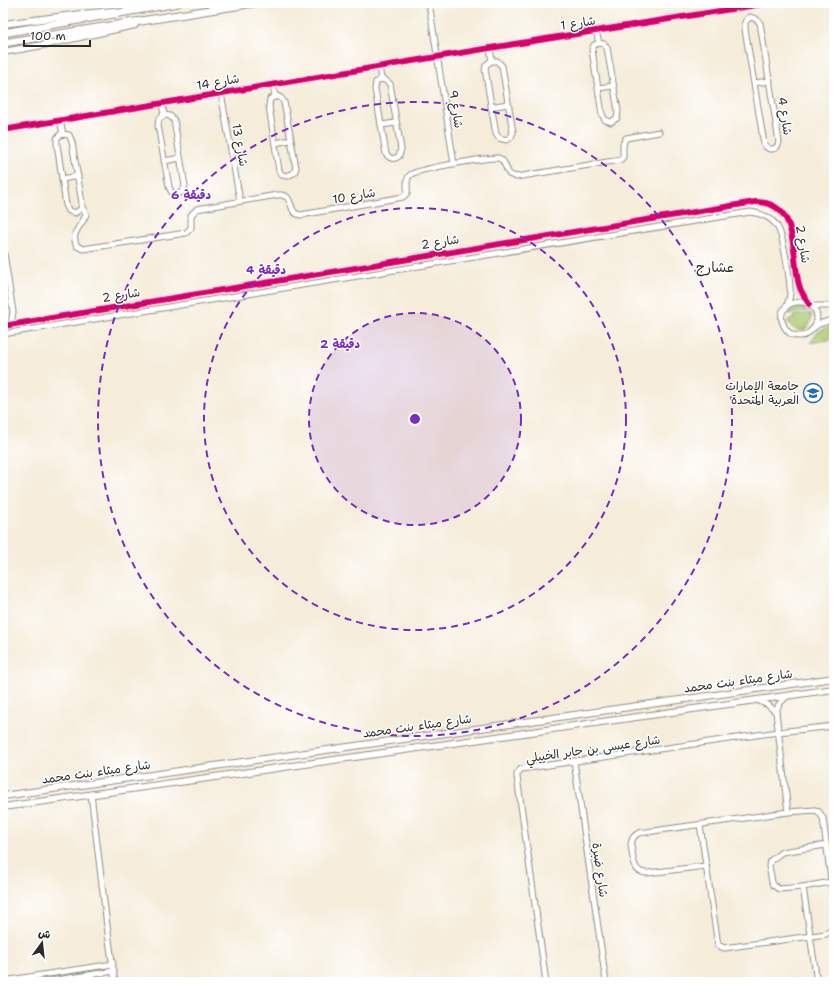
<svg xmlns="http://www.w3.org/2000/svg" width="837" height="985" font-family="'Shantell Sans','Playpen Sans Arabic',sans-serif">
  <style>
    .green { fill: #adca70; stroke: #6c7a4e }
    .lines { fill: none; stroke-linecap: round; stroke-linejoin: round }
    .minor-casing { stroke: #908c82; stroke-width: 7 }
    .major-casing { stroke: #908c82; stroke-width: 8 }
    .highway-casing { stroke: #908c82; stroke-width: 9 }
    .minor { stroke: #fff; stroke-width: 5 }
    .major { stroke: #fff; stroke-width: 6 }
    .highway { stroke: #fff; stroke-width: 7 }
    .cycleway-casing { stroke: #fff; stroke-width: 8 }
    .cycleway { stroke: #d6006c; stroke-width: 6 }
    .ring { fill: none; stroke: #7b2cbf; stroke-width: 2; stroke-dasharray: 7 5 }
    .labels { text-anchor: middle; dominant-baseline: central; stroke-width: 3; stroke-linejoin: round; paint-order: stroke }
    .street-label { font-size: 12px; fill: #2b2b2b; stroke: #fff }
    .poi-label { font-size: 12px; fill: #2b2b2b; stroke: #fff; text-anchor: end }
    .quarter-label { font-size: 14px; fill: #2b2b2b; stroke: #fff }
    .centre { fill: #7b2cbf; stroke: #fff; stroke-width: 2 }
    .ring-label { font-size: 12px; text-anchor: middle; font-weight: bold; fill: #7b2cbf; stroke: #fff; stroke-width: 3; stroke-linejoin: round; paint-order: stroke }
  </style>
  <rect width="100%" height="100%" fill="#fff"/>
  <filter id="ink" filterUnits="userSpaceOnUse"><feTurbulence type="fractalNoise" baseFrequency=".025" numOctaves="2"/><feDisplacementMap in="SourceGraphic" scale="8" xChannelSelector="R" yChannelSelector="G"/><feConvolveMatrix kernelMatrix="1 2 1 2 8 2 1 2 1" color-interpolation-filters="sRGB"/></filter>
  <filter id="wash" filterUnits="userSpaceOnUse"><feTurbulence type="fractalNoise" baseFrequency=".012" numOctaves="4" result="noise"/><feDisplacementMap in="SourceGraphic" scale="16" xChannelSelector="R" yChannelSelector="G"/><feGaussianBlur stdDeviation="0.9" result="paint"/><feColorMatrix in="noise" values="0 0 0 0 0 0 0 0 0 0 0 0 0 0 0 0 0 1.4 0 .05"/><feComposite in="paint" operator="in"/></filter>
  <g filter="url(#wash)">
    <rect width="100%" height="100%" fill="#f5ecd9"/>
    <g class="green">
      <polygon points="800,305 806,307 810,310 789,314 793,308"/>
      <path d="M811,313c3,19 -18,24 -23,7l6,-1 -1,-3z"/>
      <polygon points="832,326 834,327 834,339 810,343 819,331"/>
    </g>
  </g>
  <g filter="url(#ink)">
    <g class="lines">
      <defs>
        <g id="minor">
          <polyline points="429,3 454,164"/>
          <path d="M750,17l6,2 4,4 19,119c-2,9 -11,9 -15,2l-19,-115v-7z"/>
          <polyline points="596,31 599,43"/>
          <polygon points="599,43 604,44 607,48 618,111 617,118 611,122 605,120 602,114 592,50 594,45"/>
          <polyline points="490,48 492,61"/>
          <polygon points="491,61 497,61 502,66 513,132 511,137 507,140 499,138 496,134 485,69 486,65"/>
          <polyline points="379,66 381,79"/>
          <path d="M381,79l4,1 5,4 11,65 -2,7c-5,4 -9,3 -13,-2l-11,-65 1,-7z"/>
          <polyline points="754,83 770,81"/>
          <polyline points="273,84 275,97"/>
          <polyline points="598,88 613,86"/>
          <polyline points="221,93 240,201"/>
          <polygon points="277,96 281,98 284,102 296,168 294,173 287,176 282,175 279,171 269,106 270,99"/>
          <polyline points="162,103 164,115"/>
          <polyline points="491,107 507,104"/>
          <polygon points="164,115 170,116 174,120 185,186 183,191 178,194 172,193 169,187 158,125 159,119"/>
          <polyline points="60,120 63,134"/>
          <polyline points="381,125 396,123"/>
          <polyline points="3,130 490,48 769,3"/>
          <polygon points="61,134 69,135 72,142 82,203 81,209 75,213 69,211 66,205 57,144 57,138"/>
          <polyline points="275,143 290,140"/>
          <polyline points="164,161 180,158"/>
          <polyline points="62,179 78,176"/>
          <path d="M82,207l4,7c-3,12 -17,18 -9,32l6,3 103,-16 5,-5v-13l6,-6 80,-14h5l5,2c6,7 3,17 14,18l102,-18 4,-4c1,-6 -2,-14 3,-18 7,-6 78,-18 89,-17l4,3 6,13 7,3 104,-17 3,-3v-13l3,-6 33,-6"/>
          <polyline points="3,247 13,312 11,325"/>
          <polyline points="812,306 834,306"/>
          <path d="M3,326l752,-124c45,-1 36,52 44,83 2,7 6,13 10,19"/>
          <path d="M815,327c13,-35 -46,-31 -31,-1 3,6 8,10 15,10 9,1 11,-6 17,-10 5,-3 12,-5 18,-6"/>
          <path d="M3,334l747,-122c11,1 23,6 28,16 5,8 13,55 12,65 0,5 -2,10 -4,15"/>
          <polyline points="787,696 779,704 776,712 788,812"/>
          <polyline points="757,700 768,705 776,712"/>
          <polyline points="574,761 606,982"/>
          <polyline points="91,794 107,926 115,982"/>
          <polyline points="700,825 718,945 724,948 826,934 834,928"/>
          <polyline points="826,845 782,852 770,861 769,866 772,882 773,885 779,889 803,887 831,882"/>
          <path d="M706,866l-58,7c-16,1 -15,-17 -17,-29 1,-6 3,-9 8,-11l149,-21 27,-2 4,2 4,6 11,85"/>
          <polyline points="803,887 817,982"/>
          <polyline points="3,981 113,964"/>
          <polyline points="44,982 114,971"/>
          <polyline points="546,982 517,777 517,774 521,769 778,732 834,726"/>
        </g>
        <g id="major">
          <polyline points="3,24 81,14 114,11"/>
          <polyline points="3,52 43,45 135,25"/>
          <polyline points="3,796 834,678"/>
          <polyline points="3,807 834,689"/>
        </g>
        <g id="highway">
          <polyline points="3,33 178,3"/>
          <polyline points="3,43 254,3"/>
        </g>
      </defs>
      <use href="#minor" class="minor-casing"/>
      <use href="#major" class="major-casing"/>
      <use href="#highway" class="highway-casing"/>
      <use href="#minor" class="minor"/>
      <use href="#major" class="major"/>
      <use href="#highway" class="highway"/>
      <defs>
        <g id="cycleway">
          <polyline points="3,130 490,48 769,3"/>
          <path d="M3,326l752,-124c45,-1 36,52 44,83 2,7 6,13 10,19"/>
        </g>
      </defs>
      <use href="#cycleway" class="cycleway-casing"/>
      <use href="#cycleway" class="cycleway"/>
    </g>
  </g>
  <circle cx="415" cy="419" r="106" fill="#7b2cbf" fill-opacity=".12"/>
  <g class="ring">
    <circle cx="415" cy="419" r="106"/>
    <circle cx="415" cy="419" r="211"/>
    <circle cx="415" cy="419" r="317"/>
  </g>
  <defs>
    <symbol id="university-ring" viewBox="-11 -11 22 22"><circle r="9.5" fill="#fff" stroke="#1f6fb2" stroke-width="1.5"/><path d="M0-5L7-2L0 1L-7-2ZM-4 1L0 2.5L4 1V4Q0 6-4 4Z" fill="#1f6fb2"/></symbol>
  </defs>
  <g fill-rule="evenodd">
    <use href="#university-ring" x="802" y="382" width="22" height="22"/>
  </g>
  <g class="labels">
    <g class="street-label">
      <text transform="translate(578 23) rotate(-9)">شارع 1</text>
      <text transform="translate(218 82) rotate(-10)">شارع 14</text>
      <text transform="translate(456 109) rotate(81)">شارع 9</text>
      <text transform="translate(785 116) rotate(81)">شارع 4</text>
      <text transform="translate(240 145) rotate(80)">شارع 13</text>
      <text transform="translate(354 196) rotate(-10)">شارع 10</text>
      <text transform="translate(440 242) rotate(-9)">شارع 2</text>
      <text transform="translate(803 244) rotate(81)">شارع 2</text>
      <text transform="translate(121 295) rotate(-9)">شارع 2</text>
      <text transform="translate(738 681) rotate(-8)">شارع ميثاء بنت محمد</text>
      <text transform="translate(417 726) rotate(-8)">شارع ميثاء بنت محمد</text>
      <text transform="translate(593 749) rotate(-8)">شارع عيسى بن جابر الخييلي</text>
      <text transform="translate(96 772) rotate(-8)">شارع ميثاء بنت محمد</text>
      <text transform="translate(600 870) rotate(82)">شارع صَبرة</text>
    </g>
    <g class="poi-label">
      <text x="799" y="386">جامعة الإمارات<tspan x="799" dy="14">العربية المتحدة</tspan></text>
    </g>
    <g class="quarter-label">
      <text x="715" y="267">عشارج</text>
    </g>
  </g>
  <circle cx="415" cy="419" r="6" class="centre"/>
  <g class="ring-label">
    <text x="191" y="199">6 دقيقة</text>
    <text x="266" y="274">4 دقيقة</text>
    <text x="340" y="348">2 دقيقة</text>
  </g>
  <rect width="837" height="985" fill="none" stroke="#fff" stroke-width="16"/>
  <g transform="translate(42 943) rotate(15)" stroke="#ffffff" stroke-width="3" paint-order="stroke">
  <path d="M0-3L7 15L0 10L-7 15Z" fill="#2b2b2b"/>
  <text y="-6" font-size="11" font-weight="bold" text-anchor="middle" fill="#2b2b2b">ش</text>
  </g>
  <path d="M24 40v6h66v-6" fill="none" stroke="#2b2b2b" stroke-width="2"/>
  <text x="30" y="40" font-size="12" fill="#2b2b2b" stroke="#ffffff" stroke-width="3" paint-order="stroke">100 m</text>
</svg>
